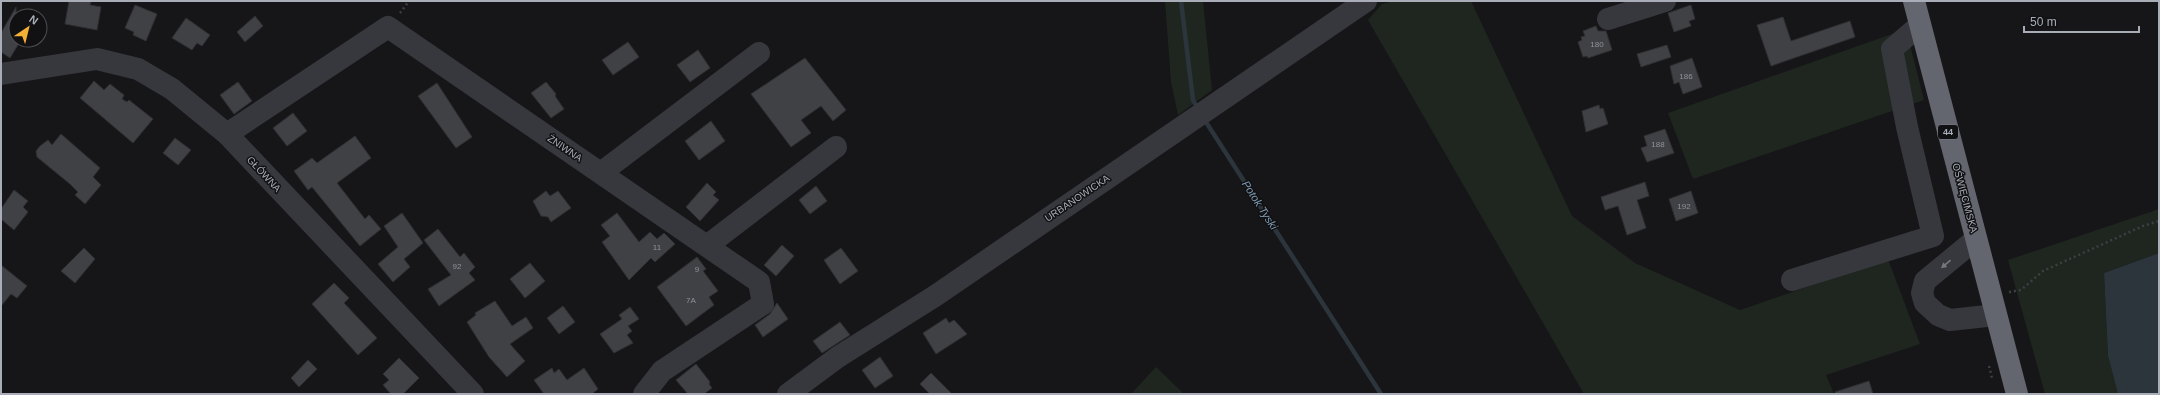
<svg xmlns="http://www.w3.org/2000/svg" width="2160" height="395" font-family="Helvetica,sans-serif">
  <style>
    .green { fill: #1e261f }
    .water { fill: #2c353c }
    .lines { fill: none; stroke-linecap: round; stroke-linejoin: round }
    .stream { stroke: #2c353c; stroke-width: 4.5 }
    .building { fill: #404145; stroke: #303034 }
    .path { stroke: #3d3f44; stroke-width: 2.5; stroke-dasharray: 2 3; stroke-linecap: butt }
    .minor { stroke: #37383d; stroke-width: 22 }
    .highway { stroke: #63666e; stroke-width: 22 }
    .oneway { fill: #757881 }
    .labels { text-anchor: middle; dominant-baseline: central; stroke-width: 3; stroke-linejoin: round; paint-order: stroke }
    .number-label { font-size: 8px; fill: #8e929b }
    .shield { fill: #111113; stroke: #7b7e86; stroke-width: 1 }
    .shield-label { font-size: 9px; font-weight: bold; fill: #a8adb8 }
    .street-label { font-size: 10px; fill: #a8adb8; stroke: #111113 }
    .water-label { font-size: 11px; font-style: italic; fill: #7f9bb3; stroke: #111113 }
  </style>
  <rect width="100%" height="100%" fill="#161618"/>
  <g class="green">
    <polygon points="1165,1 1203,1 1212,90 1178,115 1171,82"/>
    <polygon points="1394,1 1471,1 1572,216 1635,263 1740,310 1888,259 1920,344 1826,375 1834,394 1584,394 1368,20 1382,4"/>
    <polygon points="1906,29 1924,100 1693,179 1668,113"/>
    <polygon points="2159,209 2159,253 2104,273 2108,356 2118,394 2045,394 2008,260"/>
    <polygon points="1156,367 1184,394 1131,394"/>
  </g>
  <polygon class="water" points="2159,253 2159,394 2118,394 2108,356 2104,273"/>
  <g class="lines">
    <g class="stream">
      <polyline points="1181,1 1193,100 1198,109"/>
      <polyline points="1204,119 1381,394"/>
    </g>
  </g>
  <g class="building">
    <polygon points="69,1 91,1 90,5 101,7 97,30 65,24"/>
    <polygon points="135,5 157,14 146,41 133,35 134,32 125,28"/>
    <polygon points="1691,5 1695,19 1689,21 1691,26 1674,32 1668,13"/>
    <polygon points="16,7 16,40 21,40 10,58 1,52 1,33"/>
    <polygon points="255,16 263,26 245,42 237,32"/>
    <polygon points="1783,17 1791,41 1850,21 1855,37 1771,66 1757,25"/>
    <polygon points="186,18 210,35 202,46 197,43 192,50 172,38"/>
    <polygon points="1596,26 1598,31 1606,31 1612,50 1588,58 1587,56 1583,57 1578,42 1582,40 1581,37 1585,36 1583,31"/>
    <polygon points="628,42 639,57 613,75 602,60"/>
    <polygon points="1667,45 1671,57 1641,67 1637,54"/>
    <polygon points="698,50 710,68 690,82 677,65"/>
    <polygon points="805,58 846,110 833,121 821,106 801,120 811,133 791,147 751,94"/>
    <polygon points="1692,58 1702,87 1683,94 1679,82 1674,84 1670,66"/>
    <polygon points="94,81 104,90 110,84 124,95 122,99 127,102 129,100 153,119 133,143 80,98"/>
    <polygon points="238,82 252,101 234,114 220,95"/>
    <polygon points="546,82 556,94 555,96 564,109 551,118 531,93"/>
    <polygon points="437,83 472,137 456,148 418,96"/>
    <polygon points="1599,105 1600,109 1603,108 1608,124 1586,132 1582,111"/>
    <polygon points="293,113 307,131 287,146 273,128"/>
    <polygon points="711,121 725,141 699,160 685,141"/>
    <polygon points="1665,129 1674,153 1647,162 1641,148 1647,146 1644,136"/>
    <polygon points="61,134 100,168 93,177 101,185 85,204 75,195 78,192 70,184 37,157 36,151 40,146 48,140 52,145"/>
    <polygon points="355,136 371,158 337,183 365,219 369,215 381,229 360,246 312,187 308,190 294,171 312,158 317,163"/>
    <polygon points="175,138 191,150 178,165 163,153"/>
    <polygon points="1645,182 1649,196 1637,200 1646,228 1627,235 1618,206 1605,210 1601,197"/>
    <polygon points="707,183 716,192 713,195 719,200 700,221 686,207"/>
    <polygon points="816,186 827,201 810,214 799,200"/>
    <polygon points="14,190 28,201 23,207 28,212 14,230 1,219 1,209"/>
    <polygon points="546,191 550,196 558,191 571,208 551,222 548,217 541,216 533,201"/>
    <polygon points="1691,191 1698,213 1676,221 1669,199"/>
    <polygon points="402,213 423,243 404,259 410,267 393,282 378,264 398,247 384,226"/>
    <polygon points="617,213 639,242 650,232 657,239 664,233 675,244 655,262 651,258 629,280 602,242 610,236 601,225"/>
    <polygon points="438,229 460,257 464,253 475,267 469,273 475,280 439,306 428,289 451,275 424,240"/>
    <polygon points="782,245 794,256 776,276 764,265"/>
    <polygon points="84,248 95,259 75,283 61,271"/>
    <polygon points="841,248 858,271 840,284 824,260"/>
    <polygon points="697,257 706,269 703,271 718,291 709,297 714,305 686,326 657,287"/>
    <polygon points="530,263 545,281 525,298 510,279"/>
    <polygon points="1,265 27,286 17,298 11,294 1,306"/>
    <polygon points="334,283 349,298 344,303 377,338 358,355 312,304"/>
    <polygon points="495,301 512,326 526,317 533,328 510,344 525,361 507,377 489,357 467,322 476,315 475,313"/>
    <polygon points="777,303 788,319 763,337 755,325 770,314"/>
    <polygon points="563,306 575,322 559,334 547,318"/>
    <polygon points="630,307 639,319 628,326 632,331 627,335 633,343 614,353 600,334 622,319 619,315"/>
    <polygon points="946,318 949,323 954,320 967,334 936,354 923,333"/>
    <polygon points="840,322 850,335 822,353 813,341"/>
    <polygon points="880,357 893,376 875,388 862,370"/>
    <polygon points="399,358 419,378 403,394 391,394 383,385 389,380 383,374"/>
    <polygon points="308,360 317,369 299,387 291,378"/>
    <polygon points="696,364 710,382 709,384 712,388 704,394 688,394 676,380"/>
    <polygon points="552,368 554,373 559,369 567,380 584,368 598,389 592,394 544,394 534,380"/>
    <polygon points="931,373 952,394 930,394 920,384"/>
    <polygon points="1869,381 1873,394 1836,394 1835,392"/>
  </g>
  <g class="lines">
    <g class="path">
      <polyline points="400,13 409,1"/>
      <polyline points="2009,292 2021,290 2043,271 2143,226 2159,221"/>
      <polyline points="1989,366 1992,378"/>
    </g>
    <g class="minor">
      <polyline points="1608,19 1665,1"/>
      <polyline points="1,74 97,59 138,69 172,89 227,134 473,394"/>
      <polyline points="227,134 388,27 759,282 763,304 662,371 644,394"/>
      <polyline points="602,172 759,53"/>
      <polyline points="1976,239 1925,281 1922,293 1925,303 1938,315 1950,320 1996,315"/>
      <polyline points="708,245 836,147"/>
      <polyline points="1792,280 1933,236 1907,127 1892,49 1920,25"/>
      <polyline points="788,394 838,357 935,296 1366,1"/>
    </g>
    <polyline class="highway" points="1914,1 2017,394"/>
  </g>
  <defs><path id="oneway-solid" d="M-6-.8H1V-3.2L6.5 0L1 3.2V.8H-6Z"/></defs>
  <use class="oneway" href="#oneway-solid" transform="translate(1946 264) rotate(140)"/>
  <g class="labels">
    <g class="number-label">
      <text x="1597" y="44">180</text>
      <text x="1686" y="76">186</text>
      <text x="1658" y="144">188</text>
      <text x="1684" y="206">192</text>
      <text x="657" y="247">11</text>
      <text x="457" y="266">92</text>
      <text x="697" y="269">9</text>
      <text x="691" y="300">7A</text>
    </g>
    <rect class="shield" x="1938" y="125" width="20" height="14" rx="3"/>
    <g class="shield-label">
      <text x="1948" y="132">44</text>
    </g>
    <g class="street-label">
      <text transform="translate(565 148) rotate(34)">ŻNIWNA</text>
      <text transform="translate(264 174) rotate(47)">GŁÓWNA</text>
      <text transform="translate(1077 198) rotate(-34)">URBANOWICKA</text>
      <text transform="translate(1965 198) rotate(75)">OŚWIĘCIMSKA</text>
    </g>
    <g class="water-label">
      <text transform="translate(1260 205) rotate(57)">Potok Tyski</text>
    </g>
  </g>
  <rect width="2160" height="395" fill="none" stroke="#a8adb8" stroke-width="4"/>
  <g transform="translate(28 28) rotate(35)"><circle r="19" fill="#111113" stroke="#4d4f55"/>
  <path d="M0-3L7 15L0 10L-7 15Z" fill="#f2b134"/>
  <text y="-6" font-size="11" font-weight="bold" text-anchor="middle" fill="#a8adb8">N</text>
  </g>
  <path d="M2024 26v6h115v-6" fill="none" stroke="#a8adb8" stroke-width="2"/>
  <text x="2030" y="26" font-size="12" fill="#a8adb8" stroke="#111113" stroke-width="3" paint-order="stroke">50 m</text>
</svg>
